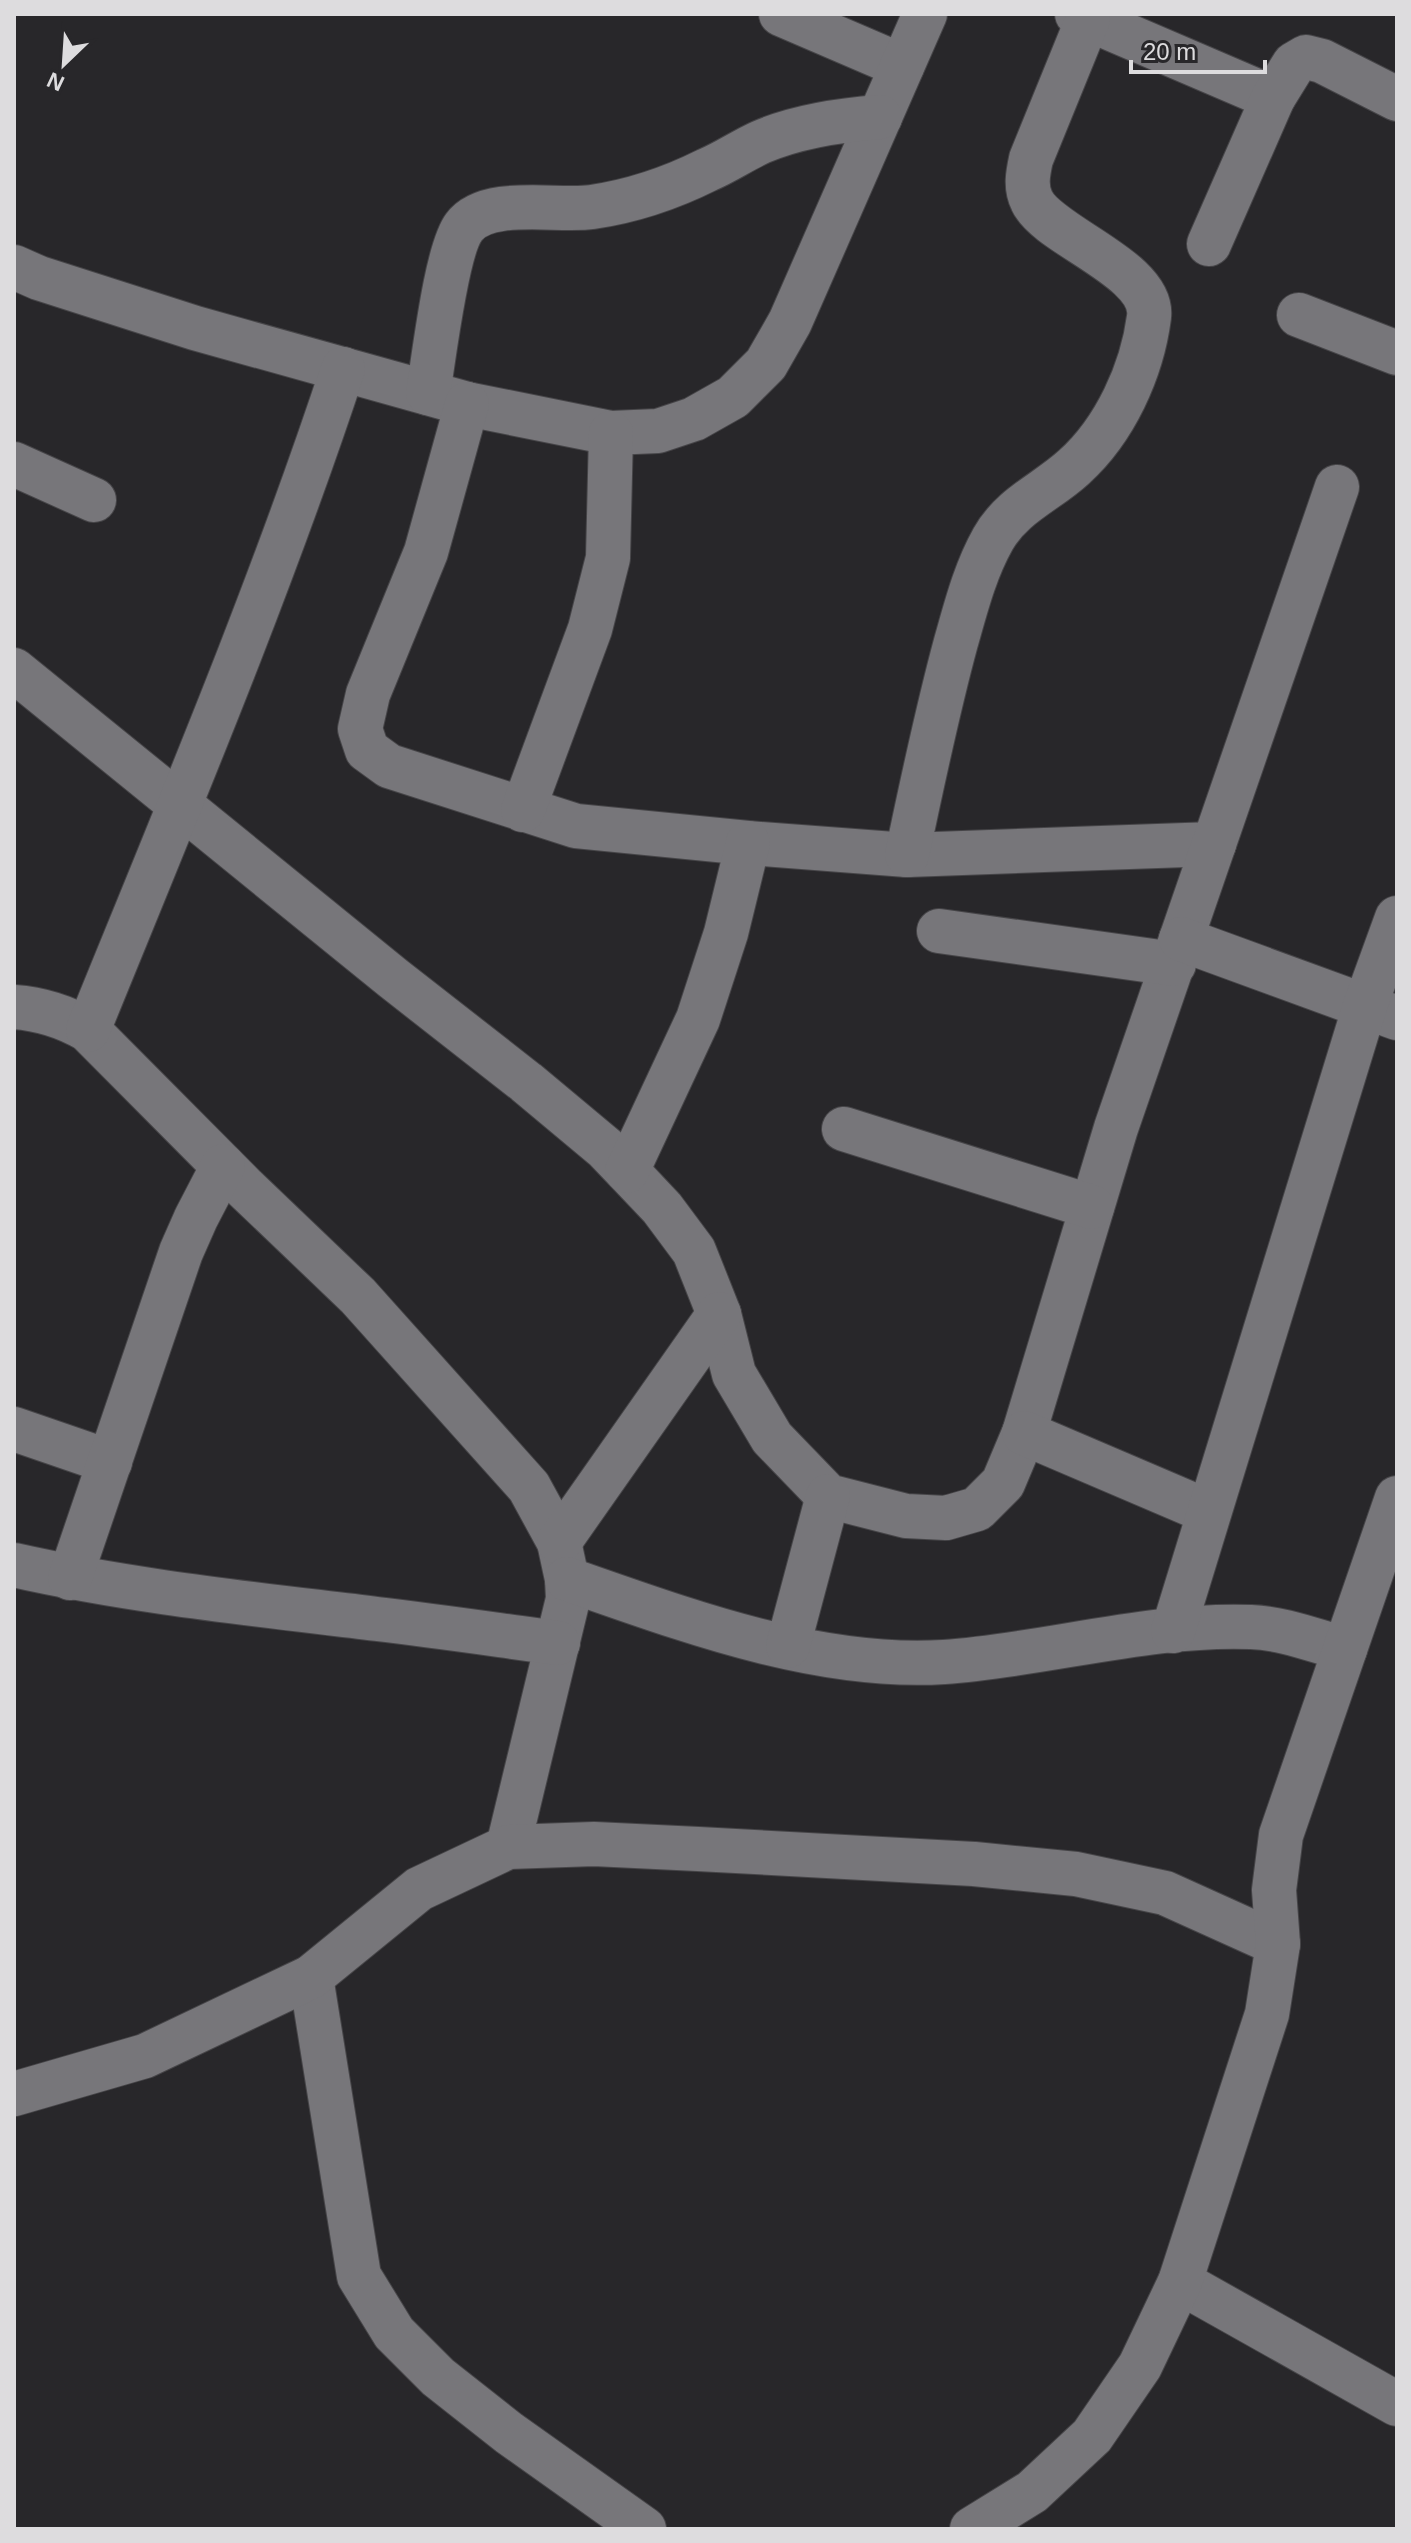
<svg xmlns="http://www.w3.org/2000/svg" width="1411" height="2543" font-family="Arial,sans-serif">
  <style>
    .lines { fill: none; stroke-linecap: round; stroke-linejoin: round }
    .minor-casing { stroke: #464548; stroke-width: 46 }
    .minor { stroke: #77767a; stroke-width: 44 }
  </style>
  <rect width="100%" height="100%" fill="#28272a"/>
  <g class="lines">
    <defs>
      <g id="minor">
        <polyline points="781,14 902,66"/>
        <polyline points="1077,14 1273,98"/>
        <polyline points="1209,244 1273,98 1294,64 1306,57 1322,61 1397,99"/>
        <polyline points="14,267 39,278 195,328 467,404 611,433 658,431 694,419 733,397 766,364 790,322 925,14"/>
        <polyline points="1299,315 1397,353"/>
        <path d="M428,393c6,-35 18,-142 36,-166 23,-31 94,-15 128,-20 41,-6 79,-19 115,-37 19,-8 36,-20 54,-28 37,-16 79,-22 119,-25"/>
        <polyline points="467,404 426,552 368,694 360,729 367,750 389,766 576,826 748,843 907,855 1214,844"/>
        <polyline points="14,464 94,500"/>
        <polyline points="14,670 393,978 526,1082 605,1148 627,1171 662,1208 694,1251 719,1314 734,1374 772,1438 828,1496 906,1516 946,1518 977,1509 1003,1483 1024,1433 1116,1128 1337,487"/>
        <polyline points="523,810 590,629 608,558 611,433"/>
        <path d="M907,855c15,-72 30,-143 49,-213 10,-35 19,-71 37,-103 19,-34 54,-47 81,-72 41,-37 68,-96 75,-150 6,-48 -101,-81 -117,-116 -7,-14 -4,-28 -1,-42l57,-140"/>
        <polyline points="939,931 1174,964"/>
        <polyline points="1181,939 1397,1018"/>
        <path d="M14,1007c28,2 50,9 74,23l157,158 113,108 171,191 30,55 8,37 1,20 -60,248"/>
        <path d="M88,1030c89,-219 181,-437 255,-661"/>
        <polyline points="844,1129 1092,1207"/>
        <polyline points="627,1171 698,1019 726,933 748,843"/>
        <polyline points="14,1429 110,1462"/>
        <polyline points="1024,1433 1209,1512"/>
        <polyline points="559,1542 719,1314"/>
        <path d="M14,1565c120,27 241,39 363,54 60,7 121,16 181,24"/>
        <polyline points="70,1578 181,1252 196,1218 223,1166"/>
        <path d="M567,1579c118,41 250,91 377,83 101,-7 205,-39 307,-35 32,1 64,14 94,22"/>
        <polyline points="1173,1631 1365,1006 1397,918"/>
        <polyline points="788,1646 828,1496"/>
        <polyline points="311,1977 359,2276 394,2333 438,2377 509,2433 644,2529"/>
        <polyline points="14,2094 145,2056 311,1977 419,1889 508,1847 594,1844 698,1849 974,1864 1076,1874 1165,1893 1278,1944"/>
        <polyline points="1180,2282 1397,2404"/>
        <polyline points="972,2529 1032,2492 1092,2436 1140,2366 1180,2282 1267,2014 1278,1944 1274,1890 1281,1835 1397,1498"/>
      </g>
    </defs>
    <use href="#minor" class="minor-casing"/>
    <use href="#minor" class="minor"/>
  </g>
  <rect width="1411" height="2543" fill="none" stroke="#dddcde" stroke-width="32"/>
  <g transform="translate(64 64) rotate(205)" stroke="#28272a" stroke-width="6" paint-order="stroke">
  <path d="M0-6L14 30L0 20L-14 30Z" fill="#dddcde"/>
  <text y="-12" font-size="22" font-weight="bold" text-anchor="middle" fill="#dddcde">N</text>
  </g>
  <path d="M1131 60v12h134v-12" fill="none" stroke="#dddcde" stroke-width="4"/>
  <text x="1143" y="60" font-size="24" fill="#dddcde" stroke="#28272a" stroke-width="6" paint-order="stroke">20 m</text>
</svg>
